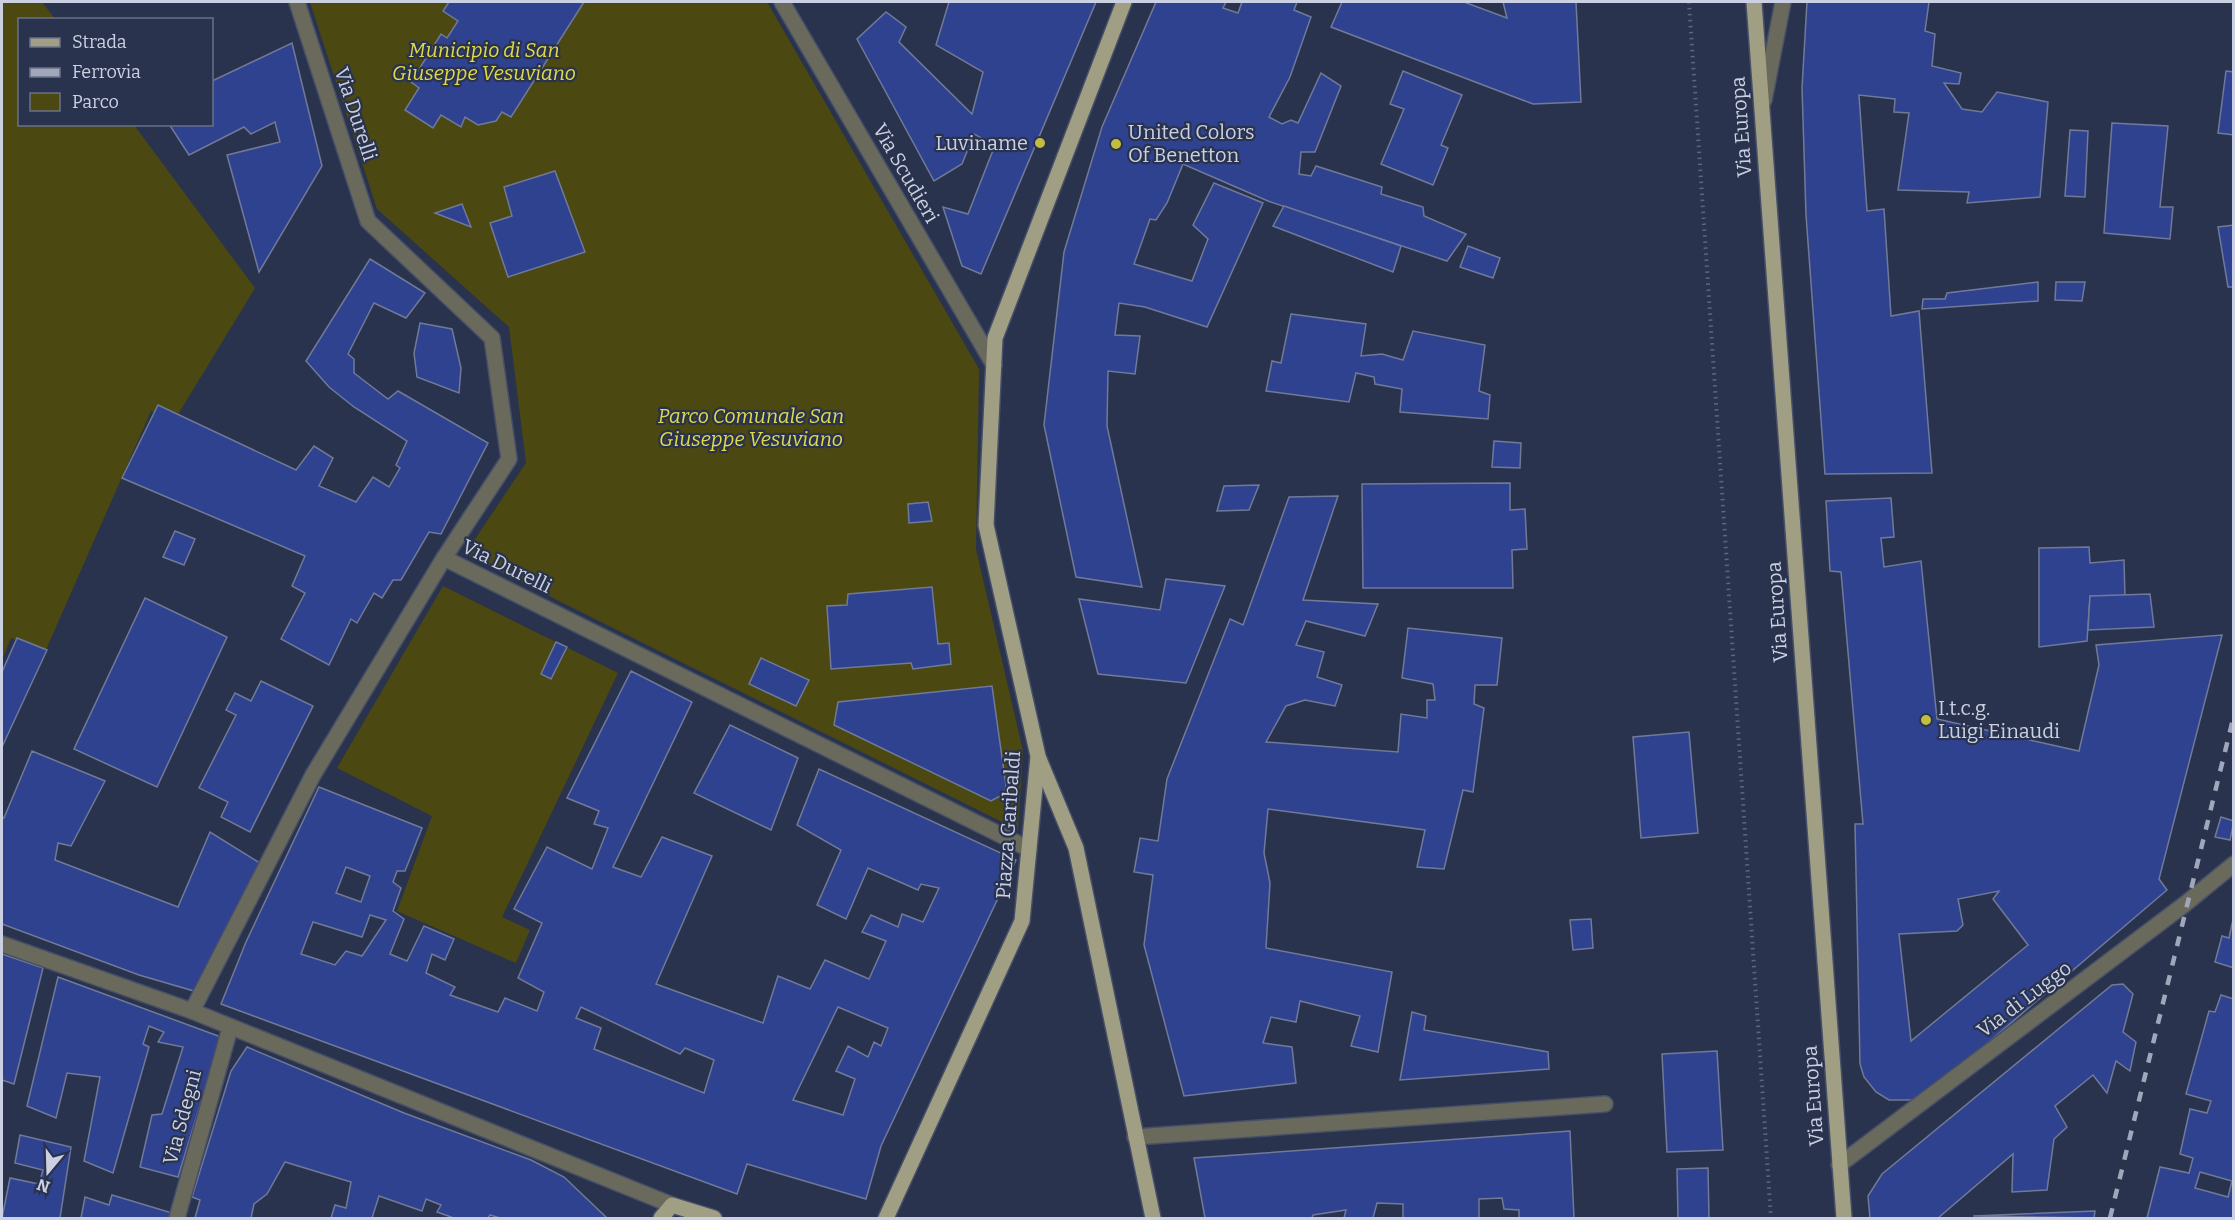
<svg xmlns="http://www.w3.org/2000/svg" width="2235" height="1220" font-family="Bitter,serif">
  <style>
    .green { fill: #4b4812 }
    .building { fill: #2f4290; stroke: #707a98; stroke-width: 1.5; fill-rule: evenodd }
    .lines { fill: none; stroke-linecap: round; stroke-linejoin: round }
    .minor-casing { stroke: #474f68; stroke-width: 18 }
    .major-casing { stroke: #474f68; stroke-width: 18 }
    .path { stroke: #5e667d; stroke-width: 4; stroke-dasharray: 1.5 4.5; stroke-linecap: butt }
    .minor { stroke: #6a6a5c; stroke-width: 15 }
    .major { stroke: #a09f83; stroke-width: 15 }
    .rail { stroke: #a0a7ba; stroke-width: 4.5; stroke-dasharray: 10 10; stroke-linecap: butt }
    .poi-dot { fill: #c2bd3f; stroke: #2a334d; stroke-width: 2 }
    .labels { text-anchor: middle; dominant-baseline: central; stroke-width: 4.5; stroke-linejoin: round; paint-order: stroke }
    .park-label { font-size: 20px; font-style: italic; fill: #e0da4a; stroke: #2a334d }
    .street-label { font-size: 20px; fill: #cbd1e2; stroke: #2a334d }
    .poi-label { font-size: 20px; fill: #cbd1e2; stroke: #2a334d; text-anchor: start }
  </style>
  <rect width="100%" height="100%" fill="#2a334d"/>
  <g class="green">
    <polygon points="2,2 42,2 55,19 20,20 20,124 134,125 255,288 174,421 151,411 45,652 11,638 2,660"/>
    <polygon points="310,2 767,2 979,369 976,549 1023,751 1018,830 465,554 526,463 509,327 377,209"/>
    <polygon points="443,586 618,673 502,917 530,930 516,963 397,911 432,816 337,768"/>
  </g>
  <g class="building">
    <polygon points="449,2 584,2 511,117 502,112 496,121 478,125 465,117 461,127 441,115 433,128 405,110 419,88 411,82 441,34 447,38 458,21 443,11"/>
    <polygon points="949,2 1096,2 981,274 962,266 943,207 968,214 995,145 974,134 962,164 934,181 857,39 886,12 906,27 899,42 972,114 983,72 936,45"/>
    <polygon points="1156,2 1226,2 1223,8 1238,13 1242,2 1297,2 1294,10 1311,17 1290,77 1269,117 1282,124 1291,120 1298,123 1321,73 1341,86 1315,152 1301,152 1299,174 1311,176 1316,166 1382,187 1381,194 1423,207 1424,216 1466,234 1447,261 1268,201 1183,164 1167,203 1156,220 1150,219 1134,264 1192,281 1208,239 1193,225 1214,183 1263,203 1207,327 1145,307 1119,303 1115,335 1140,336 1135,374 1108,371 1107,426 1142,587 1076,577 1044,425 1064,252 1102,127"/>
    <polygon points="1342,2 1464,2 1507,18 1503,2 1576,2 1581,102 1533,104 1331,27"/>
    <polygon points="1807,2 1929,2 1925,31 1935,34 1932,66 1961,73 1959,84 1944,83 1962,109 1982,112 1997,92 2048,102 2040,197 1967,203 1969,192 1898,190 1909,113 1894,112 1895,99 1859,95 1867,211 1884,209 1891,316 1919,311 1932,473 1825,474 1806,215 1802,88"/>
    <polygon points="292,43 322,166 259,272 227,155 280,142 275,122 251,134 244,127 189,155 169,124 212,124 212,81"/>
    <polygon points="1403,71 1462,95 1441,145 1448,148 1433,185 1381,164 1404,109 1390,104"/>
    <polygon points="2226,71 2234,72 2234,135 2218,133"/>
    <polygon points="2112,123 2168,126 2160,207 2173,207 2170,239 2104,233"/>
    <polygon points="2070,130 2088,131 2085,197 2065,196"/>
    <polygon points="555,171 585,252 508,277 490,223 512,216 504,187"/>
    <polygon points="462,204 471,227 435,213"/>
    <polygon points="1284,206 1401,246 1393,272 1273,226"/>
    <polygon points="2234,225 2234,287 2228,287 2218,227"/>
    <polygon points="1468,246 1500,258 1493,278 1460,267"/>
    <polygon points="370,259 425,293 406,318 374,303 348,354 354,359 354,373 388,399 398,391 488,443 441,534 429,532 401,580 393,580 382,598 374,593 357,623 351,619 329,665 281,639 305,593 292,586 305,556 122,478 158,405 296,470 314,446 333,458 319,486 356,502 373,477 389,487 400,468 396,465 407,441 354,407 329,387 306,361"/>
    <polygon points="2038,282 2038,301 1922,309 1923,299 1945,299 1947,293"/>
    <polygon points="2056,282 2085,282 2082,301 2055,300"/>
    <polygon points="1291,314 1366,324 1361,356 1382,354 1403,360 1413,331 1485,345 1479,391 1490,395 1488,419 1400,412 1402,389 1375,384 1374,377 1356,373 1349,402 1266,391 1272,361 1281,363"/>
    <polygon points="420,323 452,329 461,368 459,393 417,377 414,353"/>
    <polygon points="1494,441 1521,443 1520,468 1492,467"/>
    <polygon points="1510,483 1510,510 1525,509 1527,549 1512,550 1513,588 1363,588 1362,484"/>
    <polygon points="1259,485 1249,510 1217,511 1224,486"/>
    <polygon points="1338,496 1303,600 1378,604 1365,636 1306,621 1296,645 1324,652 1317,677 1342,685 1335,706 1305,700 1286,706 1266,742 1398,752 1401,714 1427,718 1427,700 1435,700 1433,684 1402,678 1408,628 1502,638 1497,685 1475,685 1474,704 1484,708 1473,792 1463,790 1444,869 1417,867 1425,830 1268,809 1264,853 1270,883 1266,948 1392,972 1378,1052 1351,1046 1360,1016 1300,1001 1296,1022 1271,1017 1263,1043 1292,1047 1296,1083 1184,1096 1144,945 1153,875 1134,872 1140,838 1158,841 1167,779 1230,619 1243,625 1289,497"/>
    <path d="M1891,498l3,39 -13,1 3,29 37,-6 16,158 142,32 20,-86 -3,-20 126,-10 -63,244 8,11 -237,202 -19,8h-22l-13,-8 -12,-15 -4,-13 -5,-240h8l-22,-252 -11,-1 -4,-70zM1999,891l-6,8 35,46 -117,96 -12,-107 58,-3 6,-6 -5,-26z"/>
    <polygon points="928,502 932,521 909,523 908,504"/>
    <polygon points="175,531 195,539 184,565 163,557"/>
    <polygon points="2089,547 2090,563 2124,560 2125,597 2090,596 2087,641 2039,647 2039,548"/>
    <polygon points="1166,579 1225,586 1186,683 1098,674 1079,599 1160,610"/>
    <polygon points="932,587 938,644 949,643 951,664 913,669 911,663 831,669 827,606 847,605 848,594"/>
    <polygon points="2150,594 2154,627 2088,630 2090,596"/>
    <polygon points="145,598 227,637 157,787 74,749"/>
    <polygon points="17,638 47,650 2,747 2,672"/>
    <polygon points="556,642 567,647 551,679 541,674"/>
    <polygon points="761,658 809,680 796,706 749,684"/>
    <path d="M631,671l61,31 -79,165 28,10 21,-40 50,19 -56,128 107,39 15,-47 32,13 15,-29 44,19 17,-38 -24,-9 9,-17 27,12 4,-13 21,8 16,-34 -18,-4 -3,6 -50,-22 -22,51 -29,-14 24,-55 -44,-25 22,-56 197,91 -135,286 -15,53 -119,-35 -10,30 -516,-190 25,-62 73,-155 103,41 -17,43h-8l-4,11 8,6 -8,23 11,8 -14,35 17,7 17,-35 30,13 -9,21 -13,-6 -6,19 29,14 -5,8 48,17 7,-14 32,13 7,-19 -26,-14 24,-55 -28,-14 33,-62 45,22 16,-41 -14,-4 5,-13 -32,-13zM346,867l24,9 -9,26 -25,-9zM370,915l16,5 -24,36 -16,-5 -11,14 -34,-11 12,-32 49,15zM581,1007l99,47 5,-6 29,12 -10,33 -110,-44 7,-21 -25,-10zM838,1007l50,21 -7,18 -7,-4 -6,15 -20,-11 -12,25 19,8 -12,36 -50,-15z"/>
    <polygon points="261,681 313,706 250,832 221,817 228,802 199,788 236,715 226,710 235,693 251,701"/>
    <polygon points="992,686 1006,786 1004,794 991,801 834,725 838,702"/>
    <polygon points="730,725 798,758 771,830 694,793"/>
    <polygon points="1689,732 1698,833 1641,838 1633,737"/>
    <polygon points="32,751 105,781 71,846 58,843 55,860 178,907 210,832 260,863 194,991 139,975 2,924 2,817 4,818"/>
    <polygon points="2221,817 2234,821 2230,840 2215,837"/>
    <polygon points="2234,915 2234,968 2215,962 2222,936 2229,938"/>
    <polygon points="1591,919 1593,948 1573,950 1570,920"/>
    <polygon points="2,954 43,968 14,1084 2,1080"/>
    <polygon points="58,977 221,1037 178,1177 140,1167 152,1115 162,1114 183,1047 158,1042 164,1032 149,1026 143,1044 149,1047 113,1173 84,1161 100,1077 67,1073 56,1118 27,1106"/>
    <polygon points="2123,984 2133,994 2123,1032 2136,1042 2130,1071 2116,1061 2107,1093 2093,1075 2055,1106 2067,1127 2054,1139 2047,1190 2012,1192 2013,1154 1938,1218 1870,1218 1868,1196 1882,1174 2112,985"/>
    <path d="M2221,995l13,4v219h-87l13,-51 29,6 4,-15 -13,-4 10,-45 17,4 4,-12 -25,-7 23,-83 6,1zM2200,1172l32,9 -4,16 -33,-9z"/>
    <polygon points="1412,1012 1426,1016 1424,1030 1548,1052 1549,1069 1400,1080"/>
    <polygon points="247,1047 404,1113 531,1160 564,1177 607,1218 500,1218 490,1215 488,1218 454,1218 437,1212 441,1205 426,1199 422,1211 379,1196 372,1218 331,1218 335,1205 346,1208 351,1182 285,1162 267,1194 254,1204 251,1218 195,1218 200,1200 192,1197 231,1071"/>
    <polygon points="1717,1051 1723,1150 1667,1152 1662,1054"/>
    <polygon points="1570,1131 1574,1218 1519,1218 1519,1210 1504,1209 1502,1198 1479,1199 1479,1218 1403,1218 1403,1204 1377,1203 1373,1218 1344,1218 1346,1210 1313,1215 1312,1218 1205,1218 1194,1158"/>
    <polygon points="20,1135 71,1147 60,1218 2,1218 10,1178 39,1184 43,1170 15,1163"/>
    <polygon points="1708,1168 1709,1218 1678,1218 1677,1169"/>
    <polygon points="112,1195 172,1213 171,1218 81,1218 85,1197 109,1205"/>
    <polygon points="2095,1211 2094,1218 1973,1216"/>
  </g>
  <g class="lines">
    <defs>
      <g id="minor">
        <polyline points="297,2 368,221 492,338 509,459 444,558 1029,849"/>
        <polyline points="782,2 994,365"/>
        <polyline points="1764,100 1783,2"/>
        <polyline points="2,944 192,1011 672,1205"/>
        <polyline points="192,1011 313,775 444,558"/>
        <polyline points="1135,1137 1605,1104"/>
        <polyline points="1839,1165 2185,904 2234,864"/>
        <polyline points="177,1218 230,1028"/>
      </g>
      <g id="major">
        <polyline points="1754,2 1844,1218"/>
        <polyline points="1039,759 1076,848 1153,1218"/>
        <polyline points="661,1218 672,1205 714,1218"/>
        <polyline points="886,1218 1022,921 1038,756 986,525 995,338 1124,2"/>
      </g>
    </defs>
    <use href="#minor" class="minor-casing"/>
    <use href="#major" class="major-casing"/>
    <polyline class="path" points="1689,2 1771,1218"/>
    <use href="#minor" class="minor"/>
    <use href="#major" class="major"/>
    <polyline class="rail" points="2110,1218 2234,715"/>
  </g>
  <g class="poi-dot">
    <circle cx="1040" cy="143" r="6"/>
    <circle cx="1116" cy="144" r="6"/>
    <circle cx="1926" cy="720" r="6"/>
  </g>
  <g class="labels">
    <g class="park-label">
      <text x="484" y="50">Municipio di San<tspan x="484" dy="23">Giuseppe Vesuviano</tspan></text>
      <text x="751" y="416">Parco Comunale San<tspan x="751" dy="23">Giuseppe Vesuviano</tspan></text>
    </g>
    <g class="street-label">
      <text transform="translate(356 114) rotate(72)">Via Durelli</text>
      <text transform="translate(1741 127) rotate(-94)">Via Europa</text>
      <text transform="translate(906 173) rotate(60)">Via Scudieri</text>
      <text transform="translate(507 566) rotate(26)">Via Durelli</text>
      <text transform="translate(1777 612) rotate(-94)">Via Europa</text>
      <text transform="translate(1008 825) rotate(-86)">Piazza Garibaldi</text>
      <text transform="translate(2024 999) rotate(-37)">Via di Luggo</text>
      <text transform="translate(1813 1096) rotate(-94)">Via Europa</text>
      <text transform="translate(182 1117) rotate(-75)">Via Sdegni</text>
    </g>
    <g class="poi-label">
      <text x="1128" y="132">United Colors<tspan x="1128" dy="23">Of Benetton</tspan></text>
      <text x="1028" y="143" text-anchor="end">Luviname</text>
      <text x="1938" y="708">I.t.c.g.<tspan x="1938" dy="23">Luigi Einaudi</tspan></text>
    </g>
  </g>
  <rect width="2235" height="1220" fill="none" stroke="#cbd1e2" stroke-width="6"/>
  <rect x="18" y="18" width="195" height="108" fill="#2a334d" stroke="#6a7289" stroke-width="1.5"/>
  <rect x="30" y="38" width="30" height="9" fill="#a09f83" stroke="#6a7289" stroke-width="1.5"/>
  <text x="72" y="48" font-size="18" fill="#cbd1e2">Strada</text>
  <rect x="30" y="68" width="30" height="9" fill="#a0a7ba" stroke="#6a7289" stroke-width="1.5"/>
  <text x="72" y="78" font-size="18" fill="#cbd1e2">Ferrovia</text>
  <rect x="30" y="93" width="30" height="18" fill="#4b4812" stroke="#6a7289" stroke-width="1.5"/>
  <text x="72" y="108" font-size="18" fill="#cbd1e2">Parco</text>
  <g transform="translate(48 1172) rotate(199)" stroke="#2a334d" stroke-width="4.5" paint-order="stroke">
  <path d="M0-4.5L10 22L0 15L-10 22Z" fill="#cbd1e2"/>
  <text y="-9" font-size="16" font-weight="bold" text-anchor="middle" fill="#cbd1e2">N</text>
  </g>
</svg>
